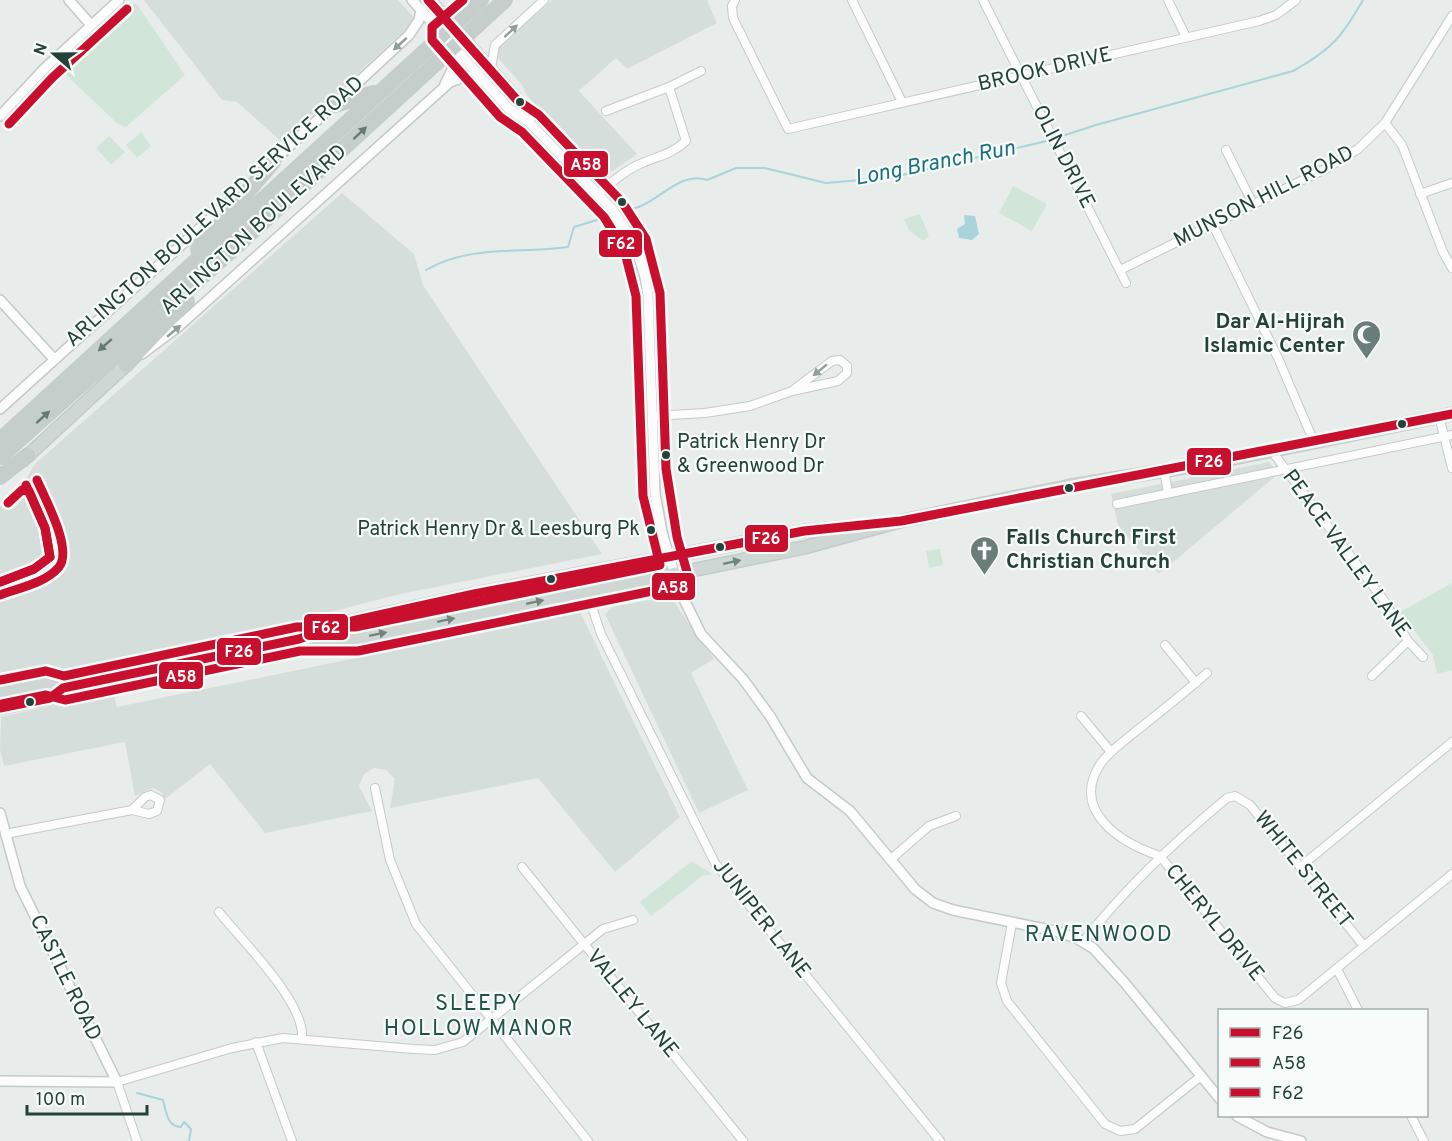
<svg xmlns="http://www.w3.org/2000/svg" width="1452" height="1141" font-family="Overpass,sans-serif">
  <style>
    .built { fill: #d6dedb }
    .green { fill: #d1e6d8 }
    .water { fill: #a9d4db }
    .lines { fill: none; stroke-linecap: round; stroke-linejoin: round }
    .stream { stroke: #a9d4db; stroke-width: 2 }
    .minor-casing { stroke: #c5cac8; stroke-width: 10 }
    .tertiary-casing { stroke: #c5cac8; stroke-width: 12 }
    .primary-casing { stroke: #c3ccc9; stroke-width: 15 }
    .trunk-casing { stroke: #c3ccc9; stroke-width: 16 }
    .minor { stroke: #fcfcfc; stroke-width: 8 }
    .tertiary { stroke: #fcfcfc; stroke-width: 9 }
    .primary { stroke: #cfd7d5; stroke-width: 12 }
    .trunk { stroke: #c6cecc; stroke-width: 14 }
    .bus-1-casing { stroke: #f7fbf9; stroke-width: 14 }
    .bus-2-casing { stroke: #f7fbf9; stroke-width: 14 }
    .bus-3-casing { stroke: #f7fbf9; stroke-width: 14 }
    .bus-1 { stroke: #c8102e; stroke-width: 9 }
    .bus-2 { stroke: #c8102e; stroke-width: 9 }
    .bus-3 { stroke: #c8102e; stroke-width: 9 }
    .oneway { fill: #909f9b }
    .oneway2 { fill: #657a74 }
    .oneway3 { fill: #718580 }
    .bus-dot { fill: #24423a; stroke: #f7fbf9; stroke-width: 2 }
    .labels { text-anchor: middle; dominant-baseline: central; stroke-width: 4.5; stroke-linejoin: round; paint-order: stroke }
    .bus-label { font-size: 20px; fill: #24423a; stroke: #f7fbf9; text-anchor: start }
    .street-label { font-size: 21px; fill: #24423a; stroke: #f7fbf9 }
    .poi-label { font-size: 21px; font-weight: bold; fill: #24423a; stroke: #f7fbf9; text-anchor: end }
    .water-label { font-size: 22px; font-style: italic; fill: #1c6f80; stroke: #f7fbf9 }
    .neighbourhood-label { font-size: 22px; letter-spacing: 1.5px; fill: #1f5548; stroke: #f7fbf9 }
    .line-badge { stroke: #f7fbf9; stroke-width: 2 }
    .badge-label { font-size: 16px; text-anchor: middle; font-weight: bold; fill: #fff }
  </style>
  <rect width="100%" height="100%" fill="#e8edeb"/>
  <g class="built">
    <polygon points="144,0 398,0 416,20 282,142 237,102 222,100"/>
    <polygon points="552,0 707,0 717,23 627,69 616,58 579,91 637,154 602,178 526,94 522,85 498,58 498,48"/>
    <polygon points="342,193 414,254 423,285 602,554 396,595 297,621 0,682 0,507 24,482 35,464"/>
    <polygon points="1269,462 1278,474 1159,574 1118,525 1111,494"/>
    <polygon points="670,596 714,659 691,673 748,790 699,813 605,614 612,607"/>
    <polygon points="580,612 680,817 615,872 538,778 390,808 395,779 386,770 374,768 364,774 359,786 372,811 265,833 210,764 165,799 161,792 153,788 135,796 125,742 4,766 0,749 1,717 113,692 117,707"/>
  </g>
  <g class="green">
    <polygon points="136,3 185,75 126,127 118,124 63,72"/>
    <polygon points="141,132 151,146 137,158 126,145"/>
    <polygon points="109,136 125,152 111,165 96,148"/>
    <polygon points="1013,186 1047,204 1032,231 999,213"/>
    <polygon points="920,214 929,236 923,241 909,230 904,219"/>
    <polygon points="940,549 943,565 929,568 926,551"/>
    <polygon points="1452,583 1452,670 1437,674 1433,655 1400,612"/>
    <polygon points="692,861 712,874 702,876 651,916 640,902"/>
  </g>
  <polygon class="water" points="964,215 975,216 979,234 972,240 959,238 957,229 965,224"/>
  <g class="lines">
    <g class="stream">
      <path d="M1056,138l40,-13 197,-54c38,-21 49,-34 70,-71"/>
      <path d="M618,213c8,-3 16,-4 23,-7 21,-9 42,-35 66,-26l29,-12h29l61,15 68,-6 157,-37"/>
      <path d="M426,270c46,-26 92,-16 142,-23l6,-20 39,-12"/>
      <path d="M137,1093l26,7c3,11 4,27 18,27l3,-5 7,7 -2,12"/>
    </g>
    <defs>
      <g id="minor">
        <polyline points="735,0 732,6 733,18 788,129 1259,21 1276,15 1296,0"/>
        <polyline points="852,0 902,102"/>
        <polyline points="983,0 1126,283"/>
        <polyline points="1168,0 1186,37"/>
        <polyline points="491,68 495,45 544,0"/>
        <polyline points="606,111 669,87 701,71"/>
        <polyline points="1385,123 1402,145 1443,252 1452,268"/>
        <polyline points="1226,150 1253,204"/>
        <path d="M598,194c13,-11 26,-23 42,-30 17,-8 31,-9 46,-23l-17,-54"/>
        <polyline points="1420,194 1452,183"/>
        <polyline points="1213,225 1278,358 1314,442"/>
        <polyline points="1120,270 1327,168 1358,149 1385,123 1452,16"/>
        <polyline points="653,416 705,413 750,406 792,391 838,381 847,373 847,366 840,360 832,361 792,391"/>
        <polyline points="1439,416 1452,468"/>
        <polyline points="1271,450 1385,602 1408,641 1423,657"/>
        <polyline points="1164,470 1168,493"/>
        <polyline points="1117,504 1452,435"/>
        <polyline points="592,607 601,634 715,863 940,1141"/>
        <polyline points="1165,645 1196,683"/>
        <path d="M1207,673c-23,20 -48,40 -72,59 -12,10 -25,19 -34,31 -32,48 20,80 59,93l115,142 10,5 13,-3 154,-126"/>
        <polyline points="1372,676 1408,641"/>
        <polyline points="1081,716 1111,752"/>
        <polyline points="375,788 390,860 416,924 588,1141"/>
        <polygon points="151,795 160,800 157,811 149,814 132,810 145,797"/>
        <polyline points="5,834 132,810"/>
        <polyline points="890,860 929,826 956,816"/>
        <polyline points="522,867 743,1141"/>
        <polyline points="1300,867 1452,742"/>
        <path d="M219,912c23,29 86,90 83,126"/>
        <polyline points="1012,923 1001,983 1007,1001 1105,1124 1120,1131 1135,1129 1201,1076"/>
        <path d="M1083,942c43,-55 91,-100 144,-144l8,-2 15,9 114,141"/>
        <polyline points="1337,969 1358,1010"/>
        <polyline points="256,1042 292,1141"/>
        <polyline points="1411,1116 1424,1141"/>
        <polyline points="137,1141 117,1082 232,1048 283,1038 413,1049 435,1050 463,1042 603,929 633,920"/>
      </g>
      <g id="tertiary">
        <polyline points="69,0 91,25"/>
        <polyline points="412,0 509,109 530,123 613,210 635,244 645,277 648,295 655,494 662,532 679,589 701,634 743,679 770,716 807,778 850,811 915,889 933,903 953,910 1055,931 1076,938 1093,948 1124,982 1220,1099"/>
        <polyline points="431,0 518,99 529,120"/>
        <polyline points="445,84 460,54"/>
        <polyline points="0,116 44,69 119,0"/>
        <polyline points="269,165 409,35 419,20 421,10"/>
        <polyline points="0,300 54,359"/>
        <polyline points="142,354 178,327 450,82 467,76 482,80"/>
        <polyline points="0,409 241,191"/>
        <polyline points="0,813 20,886 117,1082 0,1081"/>
        <polyline points="1237,1116 1267,1132 1301,1141"/>
      </g>
      <g id="primary">
        <polyline points="22,461 126,365"/>
        <polyline points="299,639 356,639 806,547 901,521 1070,486 1210,463 1452,414"/>
        <polyline points="0,692 47,683 63,688"/>
        <polyline points="0,708 50,698 63,688 299,639 352,621 474,594 804,531 861,526"/>
      </g>
      <g id="trunk">
        <polyline points="331,106 374,93"/>
        <polyline points="198,249 273,162"/>
        <polyline points="126,365 187,301"/>
        <polyline points="0,440 481,0"/>
        <polyline points="0,457 241,242 505,0"/>
        <polyline points="0,477 28,455"/>
      </g>
    </defs>
    <use href="#minor" class="minor-casing"/>
    <use href="#tertiary" class="tertiary-casing"/>
    <use href="#primary" class="primary-casing"/>
    <use href="#trunk" class="trunk-casing"/>
    <use href="#minor" class="minor"/>
    <use href="#tertiary" class="tertiary"/>
    <use href="#primary" class="primary"/>
    <use href="#trunk" class="trunk"/>
    <defs>
      <g id="bus-1">
        <path d="M0,595c18,-7 46,-12 59,-28 14,-18 -14,-68 -22,-87"/>
        <polyline points="0,708 50,698 63,688 299,639 352,621 474,594 804,531 901,521 1452,414"/>
      </g>
      <g id="bus-2">
        <polyline points="9,124 52,78 127,9"/>
        <polyline points="0,582 34,569 50,557 45,528 29,491 22,490 8,503"/>
        <polyline points="2,704 46,695 65,700 300,651 358,651 677,586 686,580 687,572 677,537 666,469 660,293 646,239 622,202 539,115 517,100 428,0"/>
      </g>
      <g id="bus-3">
        <polyline points="0,582 34,569 50,557 45,528 26,485"/>
        <polyline points="0,680 46,671 64,676 297,627 355,627 660,565 643,496 636,296 624,249 604,217 522,132 500,117 432,40 432,27 463,0"/>
      </g>
    </defs>
    <use href="#bus-1" class="bus-1-casing"/>
    <use href="#bus-2" class="bus-2-casing"/>
    <use href="#bus-3" class="bus-3-casing"/>
    <use href="#bus-1" class="bus-1"/>
    <use href="#bus-2" class="bus-2"/>
    <use href="#bus-3" class="bus-3"/>
  </g>
  <defs><path id="oneway-solid" d="M-6-.8H1V-3.2L6.5 0L1 3.2V.8H-6Z" transform="scale(1.5)"/></defs>
  <g class="oneway">
    <use href="#oneway-solid" transform="translate(511 31) rotate(-43)"/>
    <use href="#oneway-solid" transform="translate(400 44) rotate(138)"/>
    <use href="#oneway-solid" transform="translate(174 331) rotate(-40)"/>
    <use href="#oneway-solid" transform="translate(820 370) rotate(141)"/>
  </g>
  <g class="oneway2">
    <use href="#oneway-solid" transform="translate(360 133) rotate(-43)"/>
    <use href="#oneway-solid" transform="translate(105 345) rotate(139)"/>
    <use href="#oneway-solid" transform="translate(43 417) rotate(-42)"/>
  </g>
  <g class="oneway3">
    <use href="#oneway-solid" transform="translate(732 562) rotate(-12)"/>
    <use href="#oneway-solid" transform="translate(535 602) rotate(-12)"/>
    <use href="#oneway-solid" transform="translate(446 620) rotate(-12)"/>
    <use href="#oneway-solid" transform="translate(378 634) rotate(-12)"/>
  </g>
  <defs>
    <symbol id="mosque-pin" viewBox="-11 -11 22 30"><path d="M0 17L-7.5 6A9.5 9.5 0 1 1 7.5 6Z" fill="#697e78" stroke="#f7fbf9"/><path d="M3.5-4.9A6 6 0 1 0 3.5 4.9A5 5 0 1 1 3.5-4.9Z" fill="#fff"/></symbol>
    <symbol id="church-pin" viewBox="-11 -11 22 30"><path d="M0 17L-7.5 6A9.5 9.5 0 1 1 7.5 6Z" fill="#697e78" stroke="#f7fbf9"/><path d="M-1.2-6h2.4v3.5h3.3v2.4h-3.3V6h-2.4V-.1h-3.3v-2.4h3.3Z" fill="#fff"/></symbol>
  </defs>
  <g fill-rule="evenodd">
    <use href="#mosque-pin" x="1350" y="318" width="33" height="45"/>
    <use href="#church-pin" x="968" y="534" width="33" height="45"/>
  </g>
  <g class="bus-dot">
    <circle cx="520" cy="102" r="5"/>
    <circle cx="622" cy="202" r="5"/>
    <circle cx="1402" cy="424" r="5"/>
    <circle cx="666" cy="455" r="5"/>
    <circle cx="1069" cy="488" r="5"/>
    <circle cx="651" cy="530" r="5"/>
    <circle cx="720" cy="547" r="5"/>
    <circle cx="551" cy="579" r="5"/>
    <circle cx="30" cy="702" r="5"/>
  </g>
  <g class="labels">
    <g class="bus-label">
      <text x="677" y="443">Patrick Henry Dr<tspan x="677" dy="24">&amp; Greenwood Dr</tspan></text>
      <text x="640" y="530" text-anchor="end">Patrick Henry Dr &amp; Leesburg Pk</text>
    </g>
    <g class="street-label">
      <text transform="translate(1045 70) rotate(-13)">BROOK DRIVE</text>
      <text transform="translate(1063 157) rotate(63)">OLIN DRIVE</text>
      <text transform="translate(1264 197) rotate(-27)">MUNSON HILL ROAD</text>
      <text transform="translate(215 212) rotate(-42)">ARLINGTON BOULEVARD SERVICE ROAD</text>
      <text transform="translate(254 230) rotate(-42)">ARLINGTON BOULEVARD</text>
      <text transform="translate(1346 554) rotate(54)">PEACE VALLEY LANE</text>
      <text transform="translate(1303 870) rotate(51)">WHITE STREET</text>
      <text transform="translate(761 919) rotate(52)">JUNIPER LANE</text>
      <text transform="translate(1214 923) rotate(51)">CHERYL DRIVE</text>
      <text transform="translate(65 978) rotate(64)">CASTLE ROAD</text>
      <text transform="translate(632 1004) rotate(51)">VALLEY LANE</text>
    </g>
    <g class="poi-label">
      <text x="1345" y="322">Dar Al-Hijrah<tspan x="1345" dy="24">Islamic Center</tspan></text>
      <text x="1006" y="538" text-anchor="start">Falls Church First<tspan x="1006" dy="24">Christian Church</tspan></text>
    </g>
    <g class="water-label">
      <text transform="translate(935 164) rotate(-11)">Long Branch Run</text>
    </g>
    <g class="neighbourhood-label">
      <text x="1099" y="935">RAVENWOOD</text>
      <text x="479" y="1004">SLEEPY<tspan x="479" dy="25">HOLLOW MANOR</tspan></text>
    </g>
  </g>
  <g class="line-badge">
    <rect x="563" y="150" width="46" height="28" rx="6" fill="#c8102e"/>
    <rect x="598" y="229" width="45" height="29" rx="6" fill="#c8102e"/>
    <rect x="1186" y="447" width="46" height="29" rx="6" fill="#c8102e"/>
    <rect x="744" y="524" width="45" height="29" rx="6" fill="#c8102e"/>
    <rect x="651" y="572" width="45" height="29" rx="6" fill="#c8102e"/>
    <rect x="303" y="613" width="46" height="28" rx="6" fill="#c8102e"/>
    <rect x="216" y="637" width="46" height="29" rx="6" fill="#c8102e"/>
    <rect x="158" y="661" width="46" height="29" rx="6" fill="#c8102e"/>
  </g>
  <g class="badge-label">
    <text x="586" y="170">A58</text>
    <text x="621" y="249">F62</text>
    <text x="1209" y="467">F26</text>
    <text x="766" y="544">F26</text>
    <text x="673" y="593">A58</text>
    <text x="326" y="633">F62</text>
    <text x="239" y="657">F26</text>
    <text x="181" y="682">A58</text>
  </g>
  <rect x="1218" y="1009" width="210" height="108" fill="#f7fbf9" stroke="#a3b1ad" stroke-width="1.5"/>
  <rect x="1230" y="1028" width="30" height="9" fill="#c8102e" stroke="#a3b1ad" stroke-width="1.5"/>
  <text x="1272" y="1039" font-size="18" fill="#24423a">F26</text>
  <rect x="1230" y="1058" width="30" height="9" fill="#c8102e" stroke="#a3b1ad" stroke-width="1.5"/>
  <text x="1272" y="1069" font-size="18" fill="#24423a">A58</text>
  <rect x="1230" y="1088" width="30" height="9" fill="#c8102e" stroke="#a3b1ad" stroke-width="1.5"/>
  <text x="1272" y="1099" font-size="18" fill="#24423a">F62</text>
  <g transform="translate(54 54) rotate(290)" stroke="#f7fbf9" stroke-width="4.5" paint-order="stroke">
  <path d="M0-4.5L10 22L0 15L-10 22Z" fill="#24423a"/>
  <text y="-9" font-size="16" font-weight="bold" text-anchor="middle" fill="#24423a">N</text>
  </g>
  <path d="M27 1105v9h120v-9" fill="none" stroke="#24423a" stroke-width="3"/>
  <text x="36" y="1105" font-size="18" fill="#24423a" stroke="#f7fbf9" stroke-width="4.5" paint-order="stroke">100 m</text>
</svg>
